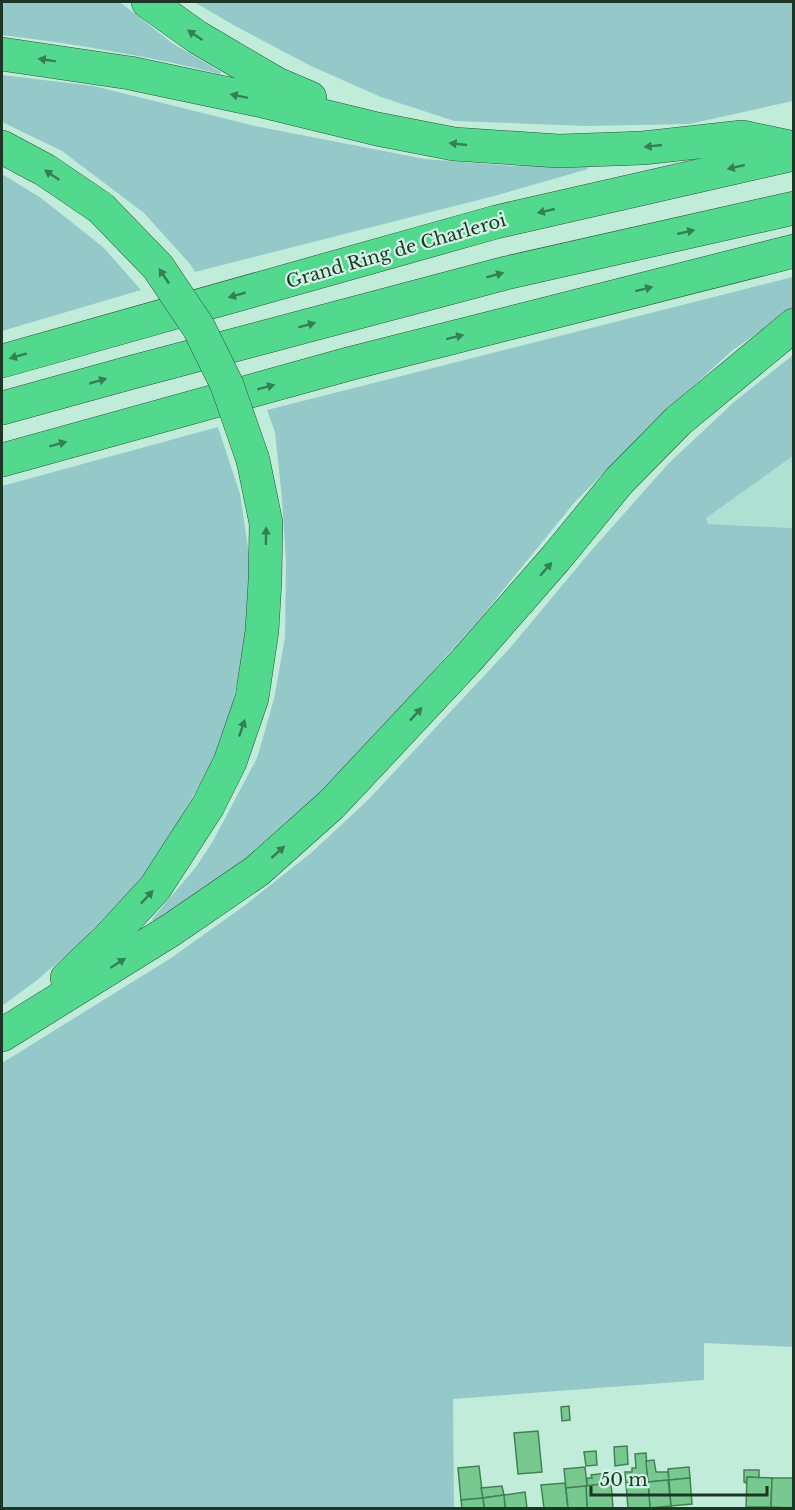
<svg xmlns="http://www.w3.org/2000/svg" width="795" height="1510" font-family="'Libre Baskerville',serif">
  <style>
    .farmland { fill: #aee1d3 }
    .green { fill: #95c9c9 }
    .building { fill: #78c98f; stroke: #408352; stroke-width: 1.5 }
    .lines { fill: none; stroke-linecap: round; stroke-linejoin: round }
    .highway-casing { stroke: #2d523a; stroke-width: 34 }
    .highway { stroke: #53d98d; stroke-width: 33 }
    .highway-bridge-casing { stroke: #2d523a; stroke-width: 34; stroke-linecap: butt }
    .highway-bridge { stroke: #53d98d; stroke-width: 33 }
    .oneway { fill: #357f54 }
    .labels { text-anchor: middle; dominant-baseline: central; stroke-width: 4.5; stroke-linejoin: round; paint-order: stroke }
    .street-label { font-size: 18px; fill: #1d3525; stroke: #d0f4e5 }
  </style>
  <rect width="100%" height="100%" fill="#c1ecda"/>
  <polygon class="farmland" points="793,456 793,528 707,524 706,517"/>
  <g class="green">
    <path d="M2,2h118l52,41 49,29 -1,2c-72,-18 -145,-30 -218,-39z"/>
    <polygon points="194,2 793,2 793,101 689,124 586,126 454,121 381,97 311,66 237,27"/>
    <polygon points="2,75 94,86 255,126 425,159 512,166 587,165 588,169 498,195 195,272 190,264 144,213 62,151 2,122"/>
    <polygon points="2,174 41,198 103,247 141,290 2,331"/>
    <polygon points="793,277 793,308 733,350 652,423 574,503 482,616 384,726 318,795 242,864 156,925 152,919 196,867 213,841 257,758 274,699 285,637 286,561 282,499 275,432 267,410"/>
    <polygon points="793,355 793,456 706,518 708,524 793,528 793,1347 704,1343 704,1380 453,1399 454,1508 2,1508 2,1063 171,958 244,906 311,853 368,800 510,648 590,552 668,464 734,402"/>
    <polygon points="218,427 240,494 249,554 249,615 244,651 226,734 203,779 172,833 140,880 79,944 36,981 2,1006 2,486"/>
  </g>
  <g class="building">
    <polygon points="569,1406 570,1420 562,1421 561,1407"/>
    <polygon points="538,1431 542,1472 518,1474 514,1433"/>
    <polygon points="627,1446 628,1464 615,1466 614,1447"/>
    <polygon points="596,1451 597,1465 586,1466 584,1452"/>
    <polygon points="646,1453 648,1482 626,1483 625,1472 632,1472 632,1468 636,1468 635,1454"/>
    <polygon points="654,1460 656,1472 668,1472 669,1480 648,1482 646,1461"/>
    <polygon points="479,1466 483,1498 461,1500 458,1468"/>
    <polygon points="585,1467 587,1486 566,1488 564,1469"/>
    <polygon points="689,1467 690,1478 669,1480 668,1469"/>
    <polygon points="744,1470 759,1470 759,1478 747,1477 746,1483 744,1482"/>
    <polygon points="607,1473 608,1483 587,1486 587,1478 592,1478 591,1475"/>
    <polygon points="747,1477 772,1478 771,1507 746,1507"/>
    <polygon points="690,1478 692,1504 671,1506 669,1480"/>
    <polygon points="772,1478 794,1478 794,1508 771,1507"/>
    <polygon points="668,1480 671,1506 650,1508 648,1482"/>
    <polygon points="648,1482 650,1508 628,1508 626,1483"/>
    <polygon points="565,1483 568,1508 544,1508 541,1485"/>
    <polygon points="611,1483 613,1508 587,1508 586,1486"/>
    <polygon points="502,1486 504,1495 483,1498 481,1488"/>
    <polygon points="586,1486 587,1508 568,1508 566,1488"/>
    <polygon points="525,1492 527,1508 505,1508 504,1495"/>
    <polygon points="504,1495 505,1508 484,1508 483,1498"/>
    <polygon points="483,1498 484,1508 462,1508 461,1500"/>
  </g>
  <g class="lines">
    <defs>
      <g id="highway">
        <polyline points="148,2 197,37 277,84 310,98"/>
        <polyline points="2,54 130,73 258,100 377,129 454,144 559,151 643,148 742,137 794,148"/>
        <polyline points="2,147 45,170 101,208"/>
        <polyline points="2,361 496,222 794,154"/>
        <polyline points="2,408 129,373 506,273 794,208"/>
        <polyline points="2,460 352,363 794,251"/>
        <polyline points="67,978 107,940 155,888 208,806 230,762 252,698 262,631 265,581 266,523 253,460"/>
        <polyline points="2,1035 171,930 257,871 332,804 466,661 556,558 619,481 678,421 794,325"/>
      </g>
    </defs>
    <use href="#highway" class="highway-casing"/>
    <use href="#highway" class="highway"/>
    <defs>
      <polyline id="highway-bridge" points="101,208 158,267 199,328 227,385 253,460"/>
    </defs>
    <use href="#highway-bridge" class="highway-bridge-casing"/>
    <use href="#highway-bridge" class="highway-bridge"/>
  </g>
  <defs><path id="oneway-solid" d="M-6-.8H1V-3.2L6.5 0L1 3.2V.8H-6Z" transform="scale(1.5)"/></defs>
  <g class="oneway">
    <use href="#oneway-solid" transform="translate(195 35) rotate(-146)"/>
    <use href="#oneway-solid" transform="translate(47 60) rotate(-171)"/>
    <use href="#oneway-solid" transform="translate(239 96) rotate(-168)"/>
    <use href="#oneway-solid" transform="translate(458 144) rotate(-174)"/>
    <use href="#oneway-solid" transform="translate(653 146) rotate(174)"/>
    <use href="#oneway-solid" transform="translate(736 167) rotate(167)"/>
    <use href="#oneway-solid" transform="translate(52 175) rotate(-146)"/>
    <use href="#oneway-solid" transform="translate(546 211) rotate(167)"/>
    <use href="#oneway-solid" transform="translate(686 232) rotate(-13)"/>
    <use href="#oneway-solid" transform="translate(495 275) rotate(-15)"/>
    <use href="#oneway-solid" transform="translate(164 276) rotate(-124)"/>
    <use href="#oneway-solid" transform="translate(644 289) rotate(-14)"/>
    <use href="#oneway-solid" transform="translate(237 295) rotate(164)"/>
    <use href="#oneway-solid" transform="translate(307 325) rotate(-15)"/>
    <use href="#oneway-solid" transform="translate(455 337) rotate(-14)"/>
    <use href="#oneway-solid" transform="translate(18 356) rotate(164)"/>
    <use href="#oneway-solid" transform="translate(98 381) rotate(-16)"/>
    <use href="#oneway-solid" transform="translate(266 387) rotate(-15)"/>
    <use href="#oneway-solid" transform="translate(58 444) rotate(-15)"/>
    <use href="#oneway-solid" transform="translate(266 536) rotate(-89)"/>
    <use href="#oneway-solid" transform="translate(546 569) rotate(-49)"/>
    <use href="#oneway-solid" transform="translate(416 714) rotate(-47)"/>
    <use href="#oneway-solid" transform="translate(242 728) rotate(-71)"/>
    <use href="#oneway-solid" transform="translate(278 852) rotate(-42)"/>
    <use href="#oneway-solid" transform="translate(147 897) rotate(-47)"/>
    <use href="#oneway-solid" transform="translate(118 963) rotate(-32)"/>
  </g>
  <g class="labels">
    <g class="street-label">
      <text transform="translate(396 251) rotate(-16)">Grand Ring de Charleroi</text>
    </g>
  </g>
  <rect width="795" height="1510" fill="none" stroke="#1d3525" stroke-width="6"/>
  <path d="M591 1486v9h176v-9" fill="none" stroke="#1d3525" stroke-width="3"/>
  <text x="600" y="1486" font-size="18" fill="#1d3525" stroke="#d0f4e5" stroke-width="4.5" paint-order="stroke">50 m</text>
</svg>
